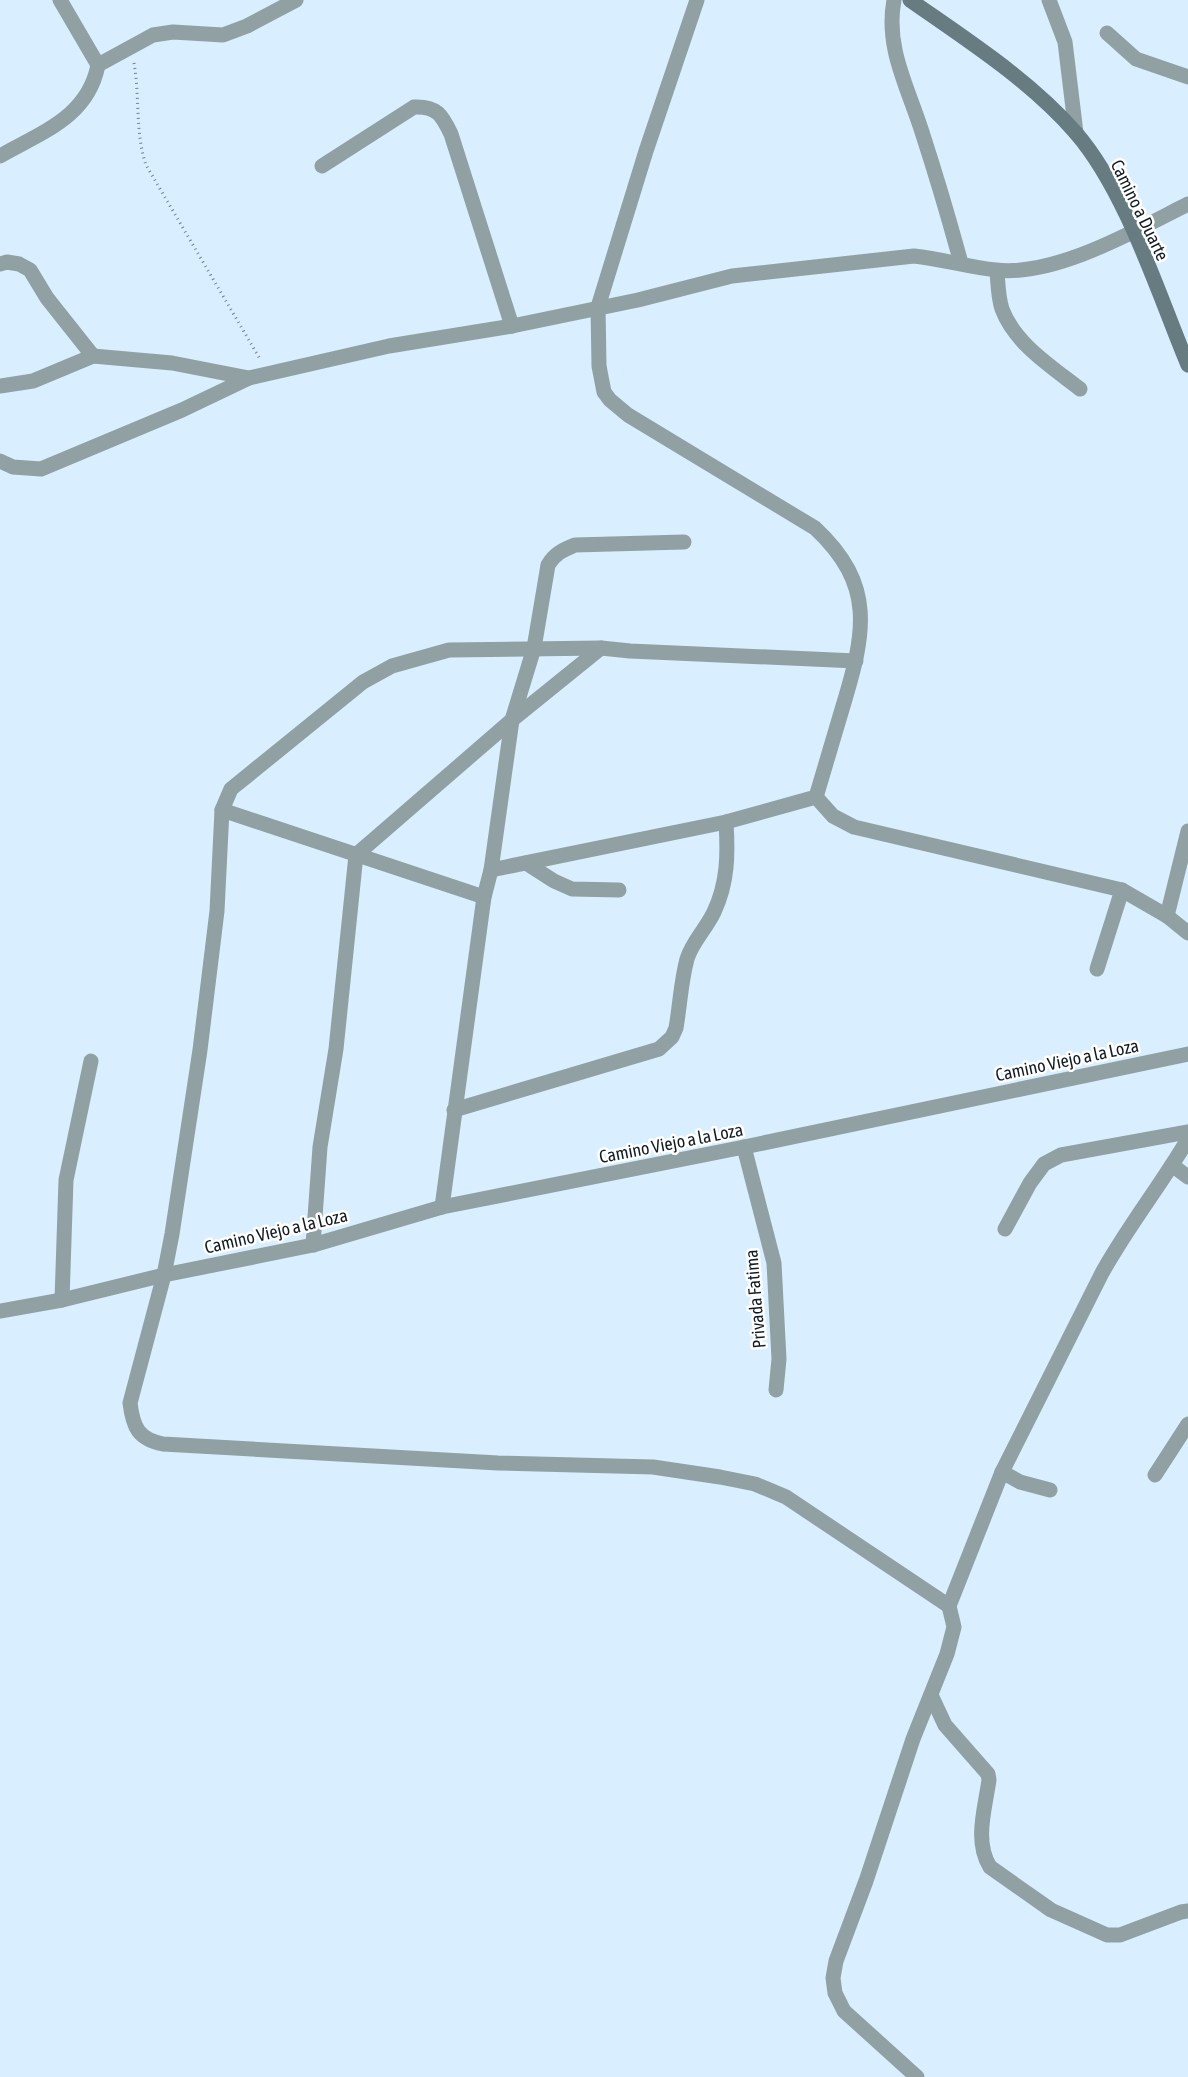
<svg xmlns="http://www.w3.org/2000/svg" width="1188" height="2077" font-family="'Asap Condensed',sans-serif">
  <style>
    .lines { fill: none; stroke-linecap: round; stroke-linejoin: round }
    .path { stroke: #72818d; stroke-width: 3; stroke-dasharray: 1 4; stroke-linecap: butt }
    .street { stroke: #91a1a3; stroke-width: 15 }
    .secondary { stroke: #667c80; stroke-width: 15 }
    .labels { text-anchor: middle; dominant-baseline: central; stroke-width: 5; stroke-linejoin: round; paint-order: stroke }
    .street-label { font-size: 18px; fill: #121c23; stroke: #fff }
  </style>
  <rect width="100%" height="100%" fill="#d9efff"/>
  <g class="lines">
    <path class="path" d="M134,63c6,34 1,70 12,102l114,194"/>
    <g class="street">
      <path d="M697,0l-51,151 -48,156 1,59 5,26 6,8 18,15 187,113c61,57 50,105 28,178 -9,30 -18,61 -27,91"/>
      <path d="M894,0c-9,48 14,87 28,132 14,43 27,87 39,131"/>
      <polyline points="1049,0 1065,42 1076,133"/>
      <polyline points="1107,33 1136,59 1188,77"/>
      <polyline points="98,65 153,35 173,32 223,35 247,26 296,0"/>
      <path d="M0,156c42,-24 88,-39 98,-91l-38,-65"/>
      <path d="M322,166l92,-59c23,-1 28,8 37,27l61,192"/>
      <polyline points="0,264 7,262 19,264 30,270 47,298 93,356"/>
      <path d="M997,271c1,12 1,26 5,38 13,35 50,58 78,80"/>
      <polyline points="0,386 33,381 93,356 172,363 249,378"/>
      <path d="M0,461l13,6 28,2 141,-59 67,-32 140,-32 123,-20 126,-26 94,-24 182,-20c28,3 54,11 82,14 59,7 140,-40 192,-66"/>
      <path d="M856,661l-226,-10 -29,-3 -152,2 -57,16 -29,16 -132,107 -9,21 -5,101 -17,139 -28,184 -8,41 -34,128c3,24 8,36 33,41l335,19 155,4 67,10 35,7 31,13 163,109"/>
      <polyline points="222,810 484,897"/>
      <polyline points="526,863 554,881 572,889 619,890"/>
      <polyline points="491,870 726,822 816,797 833,816 854,827 1122,890 1167,916 1188,933"/>
      <polyline points="1167,916 1188,831"/>
      <polyline points="1097,969 1122,890"/>
      <path d="M454,1110l205,-61 13,-12 4,-9c4,-23 5,-47 11,-69 5,-17 19,-30 27,-47 14,-30 14,-58 12,-90"/>
      <polyline points="744,1147 774,1263 779,1359 776,1390"/>
      <polyline points="1172,1165 1188,1177"/>
      <path d="M442,1207l42,-310 7,-27 21,-150 22,-72 14,-83c7,-12 15,-15 27,-20l109,-3"/>
      <polyline points="1005,1229 1030,1183 1044,1164 1061,1155 1188,1132"/>
      <polyline points="313,1245 320,1147 336,1049 356,855 512,720 601,648"/>
      <polyline points="62,1300 66,1180 91,1061"/>
      <polyline points="0,1311 62,1300 164,1275 313,1245 442,1207 744,1147 1188,1054"/>
      <polyline points="1002,1472 1020,1482 1050,1490"/>
      <polyline points="1155,1475 1188,1424"/>
      <path d="M931,1695l14,30 43,49 1,6c-4,29 -15,61 1,87l61,43 56,25h13l61,-23 7,-1"/>
      <path d="M917,2077l-73,-66 -9,-18 -2,-15 3,-17 30,-80 47,-142 34,-85 7,-27 -5,-21 53,-134 100,-199c26,-47 59,-88 86,-134"/>
    </g>
    <path class="secondary" d="M910,0c57,40 120,80 166,133 50,58 82,160 112,232"/>
  </g>
  <g class="labels">
    <g class="street-label">
      <text transform="translate(1140 210) rotate(64)">Camino a Duarte</text>
      <text transform="translate(1067 1060) rotate(-12)">Camino Viejo a la Loza</text>
      <text transform="translate(671 1143) rotate(-11)">Camino Viejo a la Loza</text>
      <text transform="translate(276 1231) rotate(-13)">Camino Viejo a la Loza</text>
      <text transform="translate(755 1299) rotate(-95)">Privada Fatima</text>
    </g>
  </g>
</svg>
